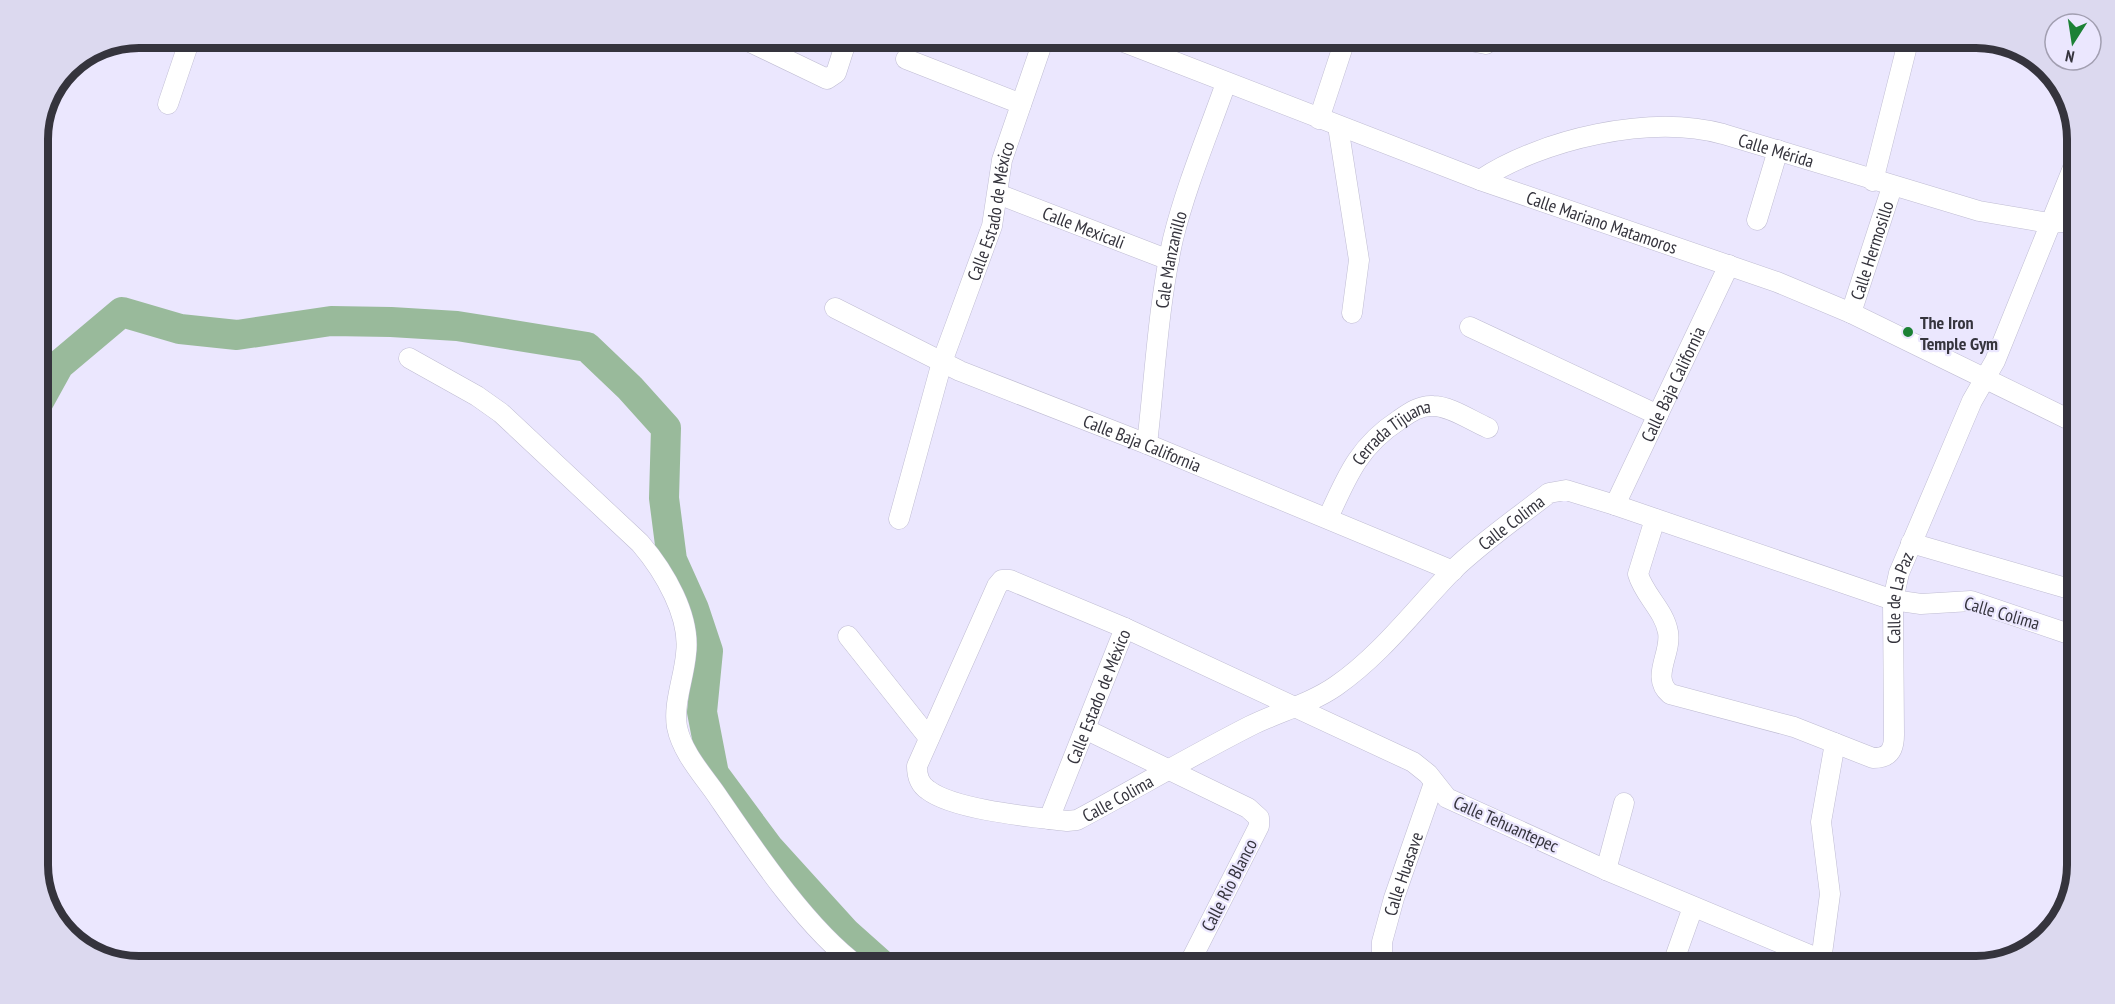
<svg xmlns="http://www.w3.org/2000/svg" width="2115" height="1004" font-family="'PT Sans Narrow',sans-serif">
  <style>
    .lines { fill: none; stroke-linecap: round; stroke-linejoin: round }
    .river { stroke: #99ba9b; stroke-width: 30 }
    .street-casing { stroke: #bfbcd2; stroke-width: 21 }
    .street { stroke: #fff; stroke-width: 20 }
    .poi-dot { fill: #1c8135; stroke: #ebe7fe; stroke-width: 2 }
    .labels { text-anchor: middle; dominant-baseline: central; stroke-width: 4.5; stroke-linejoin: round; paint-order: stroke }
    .street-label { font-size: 18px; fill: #35343d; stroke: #ebe7fe }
    .poi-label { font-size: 18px; font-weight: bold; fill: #35343d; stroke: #ebe7fe; text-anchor: start }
    .rim { fill: none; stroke: #35343d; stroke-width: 8 }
  </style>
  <rect width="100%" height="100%" fill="#ebe7fe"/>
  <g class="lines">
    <polyline class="river" points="38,403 59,365 122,312 180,329 237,335 331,321 391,322 457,326 587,347 630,388 666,428 664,498 672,560 694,609 708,651 702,712 714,774 768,847 846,933 883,966"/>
    <defs>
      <g id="street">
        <polyline points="1466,40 1486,44"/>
        <path id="s1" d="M1121,41l359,139 297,102 74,31 223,109"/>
        <polyline points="750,42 827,79 836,73 846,42"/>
        <polyline points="906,59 1021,104"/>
        <polyline points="168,104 188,45"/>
        <polyline points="1319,119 1345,40"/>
        <polyline points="1338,126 1359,260 1352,313"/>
        <path id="s2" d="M1480,180c62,-41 170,-66 243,-46l256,77 70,12 27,-2"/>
        <polyline points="1873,181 1909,38"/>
        <path id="s3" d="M998,194l171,66"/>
        <polyline points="1757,220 1778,150"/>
        <path id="s4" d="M835,308l125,63 187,73 306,127"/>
        <path id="s5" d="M1851,313l41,-126"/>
        <polyline points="1470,327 1658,415"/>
        <path d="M409,358l68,38 24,17 139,130c24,28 51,73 46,111 -2,24 -13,50 -9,73 5,25 25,47 39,67 37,54 90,134 142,172"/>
        <path id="s6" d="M1147,444c8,-68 11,-138 26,-205 13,-53 35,-105 53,-156"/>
        <path id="s7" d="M1615,505l114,-240"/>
        <path id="s8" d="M1328,518c19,-42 31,-72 71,-98 10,-7 21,-15 34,-14 17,0 39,15 55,22"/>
        <path id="s9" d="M899,519l43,-157 50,-136 10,-66 41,-119"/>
        <path id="s10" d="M1655,519l-17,55c6,21 26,36 30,58 4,22 -18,45 2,62l124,33 79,31c16,0 21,-7 21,-23l-1,-135 6,-27 73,-172 23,-40 82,-203"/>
        <polyline points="1911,543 2073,590"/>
        <polyline points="848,636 929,738"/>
        <polyline points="1085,729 1248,808 1259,818 1259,826 1188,966"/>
        <path id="s11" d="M1049,819l76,-191"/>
        <polyline points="1606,870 1624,803"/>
        <polyline points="1821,961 1830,894 1821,822 1835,743"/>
        <path id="s12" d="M1386,966l-4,-12v-12l12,-44 40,-115"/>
        <polyline points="1672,966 1693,907"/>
        <path id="s13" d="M1836,966l-230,-96 -159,-72 -19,-24 -15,-12 -288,-134 -115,-48h-8l-5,6 -80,180c0,10 2,18 11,24 26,20 105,27 139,31l10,-1c58,-31 114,-64 173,-94 28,-14 60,-22 86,-40 45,-31 79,-77 117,-116 29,-28 64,-52 96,-77l17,-3 49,15 278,95 28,4 50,-3 101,34"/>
      </g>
    </defs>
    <use href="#street" class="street-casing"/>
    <use href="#street" class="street"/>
  </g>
  <circle class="poi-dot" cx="1908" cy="332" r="6"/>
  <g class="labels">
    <g class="street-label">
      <text stroke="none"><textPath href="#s2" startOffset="309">Calle Mérida</textPath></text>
      <text stroke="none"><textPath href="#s9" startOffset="322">Calle Estado de México</textPath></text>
      <text stroke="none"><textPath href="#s1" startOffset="514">Calle Mariano Matamoros</textPath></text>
      <text stroke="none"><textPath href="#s3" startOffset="92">Calle Mexicali</textPath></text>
      <text stroke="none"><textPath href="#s5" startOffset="66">Calle Hermosillo</textPath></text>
      <text stroke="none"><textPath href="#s6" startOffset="186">Cale Manzanillo</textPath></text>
      <text stroke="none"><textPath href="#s7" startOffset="134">Calle Baja California</textPath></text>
      <text stroke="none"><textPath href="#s8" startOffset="110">Cerrada Tijuana</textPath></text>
      <text stroke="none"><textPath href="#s4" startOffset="336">Calle Baja California</textPath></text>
      <text stroke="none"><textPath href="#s13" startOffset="1842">Calle Colima</textPath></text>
      <text stroke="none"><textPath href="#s10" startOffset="576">Calle de La Paz</textPath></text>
      <text transform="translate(2002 613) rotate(16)">Calle Colima</text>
      <text stroke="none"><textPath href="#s11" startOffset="132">Calle Estado de México</textPath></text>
      <text stroke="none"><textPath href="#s13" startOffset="1356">Calle Colima</textPath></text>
      <text transform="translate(1506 824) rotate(24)">Calle Tehuantepec</text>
      <text stroke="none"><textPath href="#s12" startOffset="96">Calle Huasave</textPath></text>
      <text transform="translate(1229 885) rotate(-63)">Calle Rio Blanco</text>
    </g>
    <g class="poi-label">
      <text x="1920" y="322">The Iron<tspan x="1920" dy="21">Temple Gym</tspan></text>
    </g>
  </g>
  <path d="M0 0H2115V1004H0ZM139 48H1976A91 91 0 0 1 2067 139V865A91 91 0 0 1 1976 956H139A91 91 0 0 1 48 865V139A91 91 0 0 1 139 48Z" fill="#dcd9ef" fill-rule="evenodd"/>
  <path class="rim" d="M139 48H1976A91 91 0 0 1 2067 139V865A91 91 0 0 1 1976 956H139A91 91 0 0 1 48 865V139A91 91 0 0 1 139 48Z"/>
  <g transform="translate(2073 42) rotate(192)"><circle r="28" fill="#ebe7fe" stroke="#a29fb1" stroke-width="1.5"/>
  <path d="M0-4.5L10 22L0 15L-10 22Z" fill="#1c8135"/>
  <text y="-9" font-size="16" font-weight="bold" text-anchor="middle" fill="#35343d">N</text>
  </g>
</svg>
